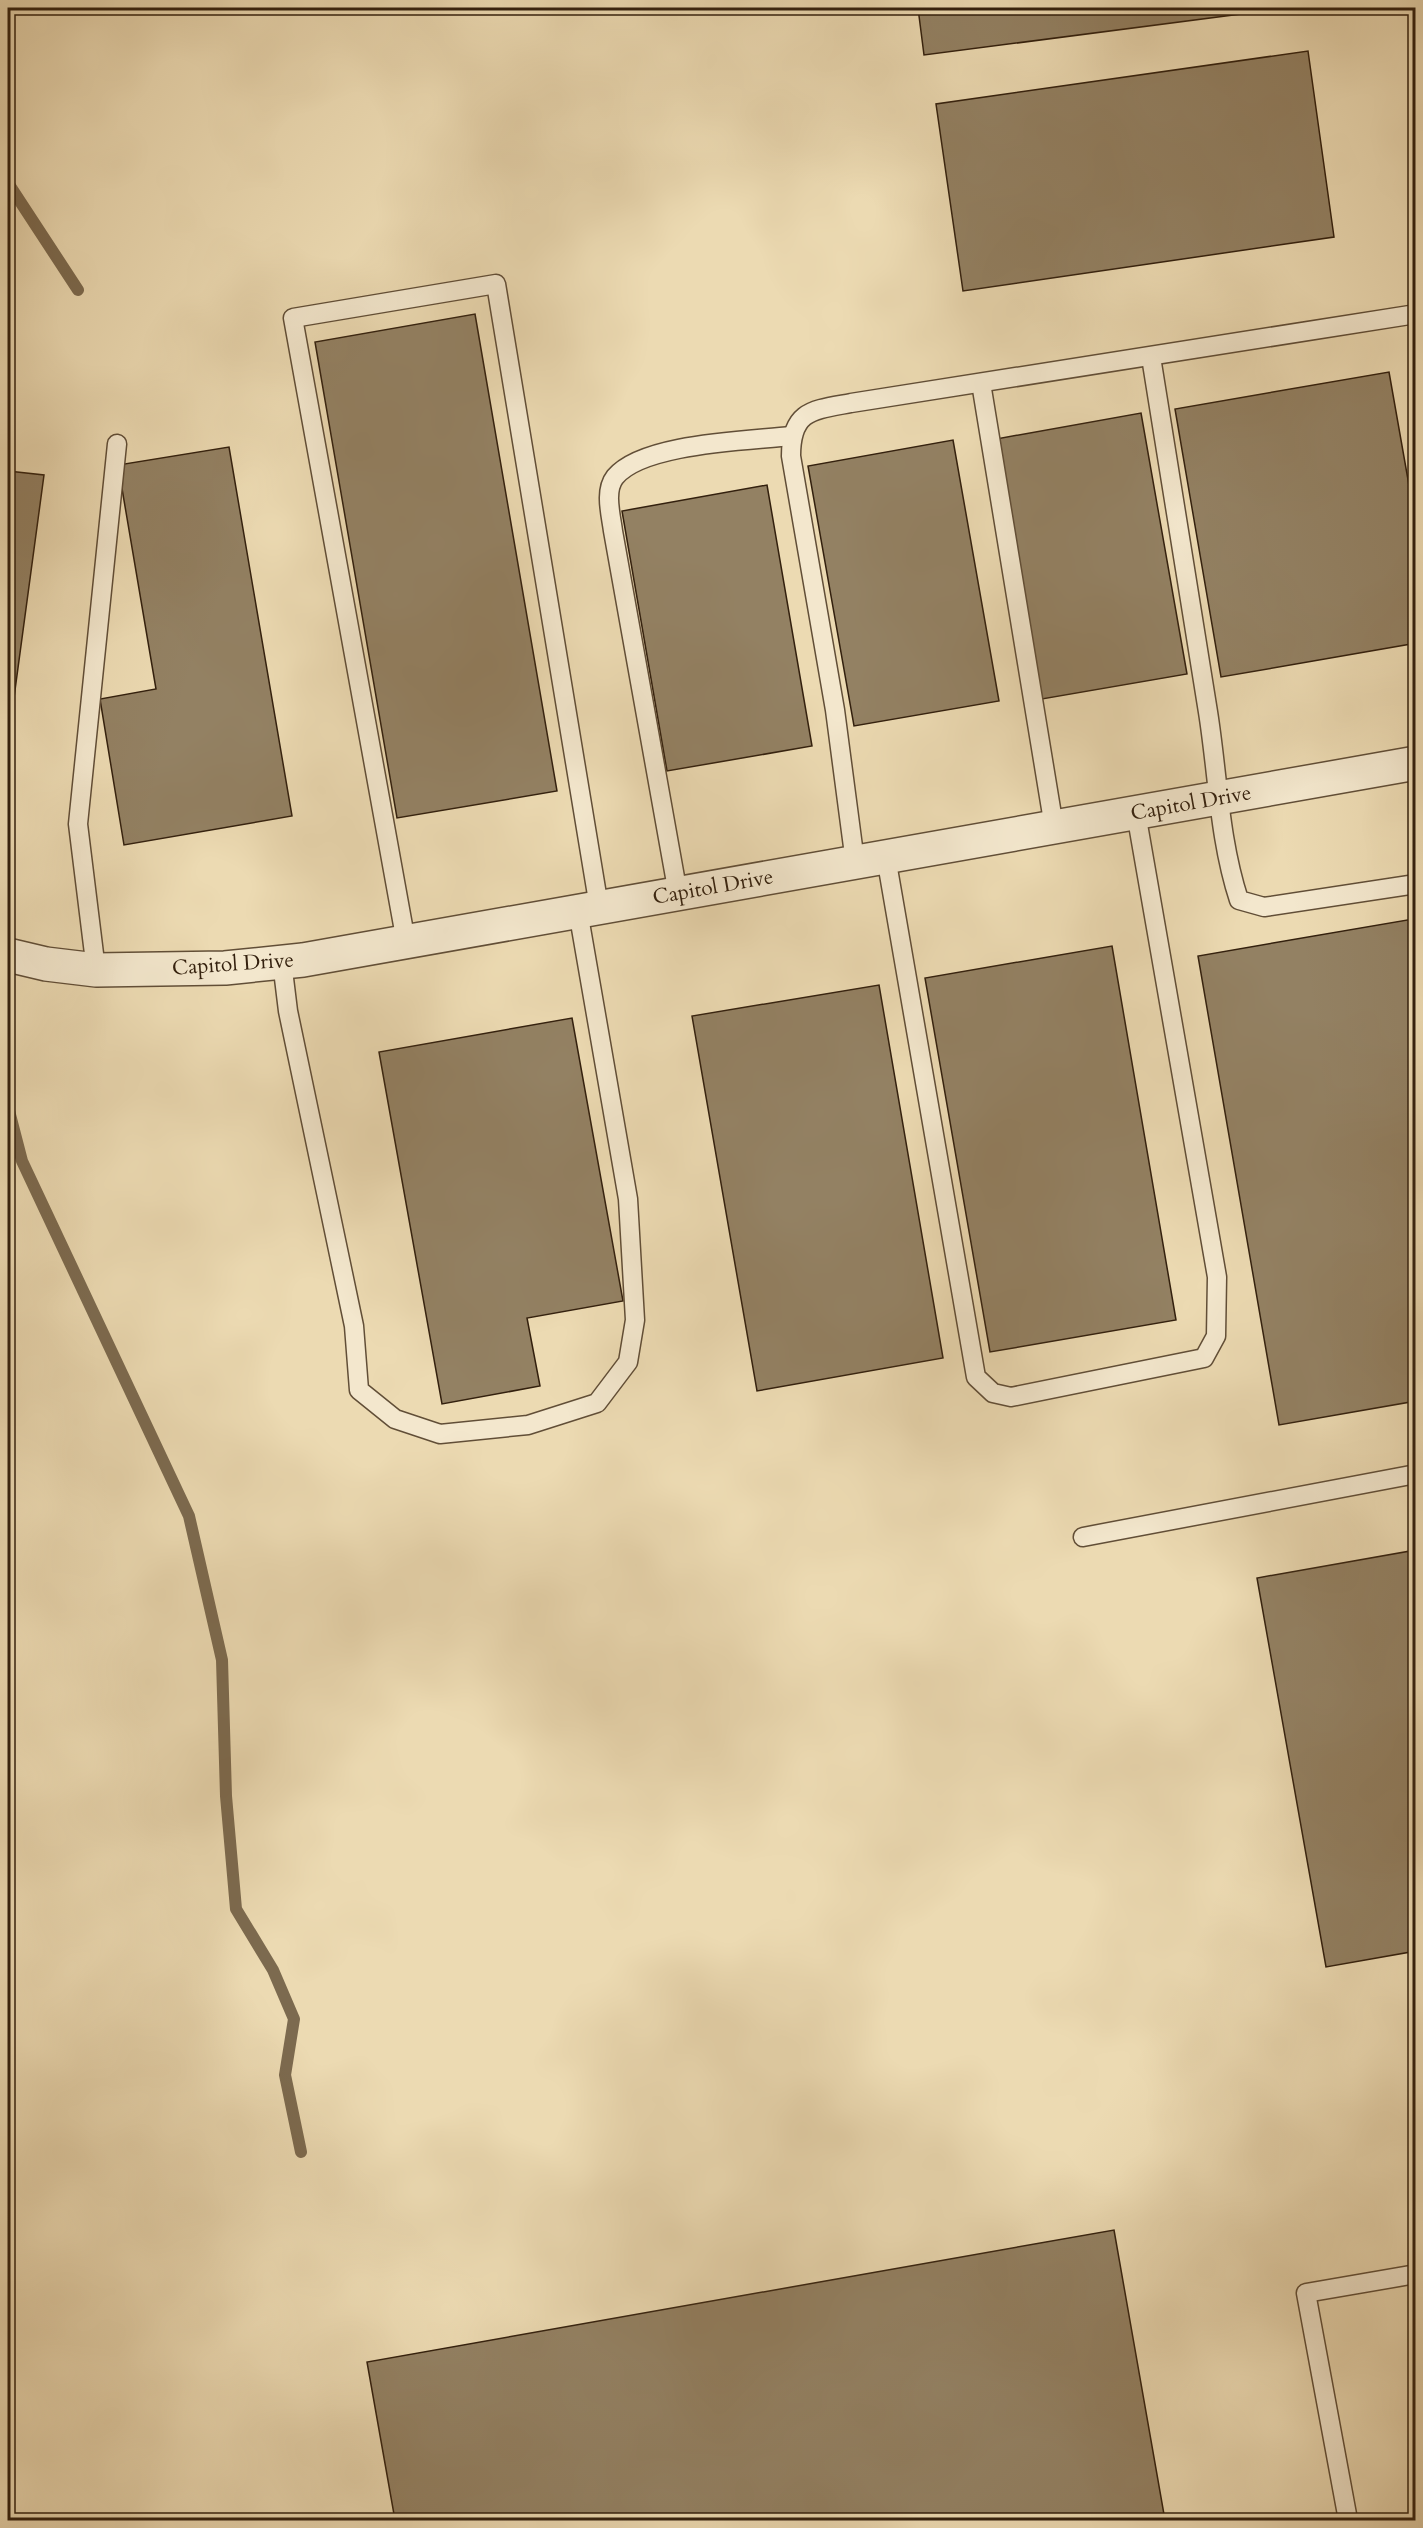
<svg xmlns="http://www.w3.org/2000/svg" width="1423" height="2528" font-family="Cardo,serif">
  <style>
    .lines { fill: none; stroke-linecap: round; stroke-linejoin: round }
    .stream { stroke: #7c6a4f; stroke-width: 12 }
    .building { fill: #938163; stroke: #33200e; stroke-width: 1.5 }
    .lane-casing { stroke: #614e37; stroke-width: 21 }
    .street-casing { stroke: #614e37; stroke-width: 36 }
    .lane { stroke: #f3e7cd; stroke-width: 18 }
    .street { stroke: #f3e7cd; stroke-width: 33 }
    .labels { text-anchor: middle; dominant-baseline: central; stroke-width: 4.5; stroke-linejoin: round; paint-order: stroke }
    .street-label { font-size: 21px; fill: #33200e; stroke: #f3e7cd }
  </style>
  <rect width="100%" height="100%" fill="#ecdab2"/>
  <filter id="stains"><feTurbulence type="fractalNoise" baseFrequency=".00333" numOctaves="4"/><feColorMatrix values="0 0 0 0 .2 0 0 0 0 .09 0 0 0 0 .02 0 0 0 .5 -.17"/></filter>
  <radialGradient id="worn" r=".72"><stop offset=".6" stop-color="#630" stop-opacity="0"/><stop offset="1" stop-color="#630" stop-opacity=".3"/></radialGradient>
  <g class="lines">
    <g class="stream">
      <polyline points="8,183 78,290"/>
      <polyline points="8,1107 22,1161 189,1516 222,1660 226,1796 236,1909 273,1970 294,2019 285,2075 301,2152"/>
    </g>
  </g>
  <g class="building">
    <polygon points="918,8 1288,8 924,55"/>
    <polygon points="1308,51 1334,237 963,291 936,104"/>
    <polygon points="475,314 557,791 397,818 315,342"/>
    <polygon points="1389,372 1416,525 1416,639 1411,644 1221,677 1175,409"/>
    <polygon points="1141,413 1187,674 1042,699 996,439"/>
    <polygon points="953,440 999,701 854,726 808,466"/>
    <polygon points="229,447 292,816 124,845 100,699 156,689 118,465"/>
    <polygon points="8,471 44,475 8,742"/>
    <polygon points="767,485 812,746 667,771 622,511"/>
    <polygon points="1413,919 1416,935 1416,1401 1279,1425 1198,956"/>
    <polygon points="1112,946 1176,1320 990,1352 925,978"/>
    <polygon points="879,985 943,1358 757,1391 692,1016"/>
    <polygon points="572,1018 623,1301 527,1318 540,1386 442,1404 379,1052"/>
    <polygon points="1416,1550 1416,1951 1326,1967 1257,1578"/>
    <polygon points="1114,2230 1165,2520 395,2520 367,2362"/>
  </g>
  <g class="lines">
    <defs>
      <g id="lane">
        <path d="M1151,357c19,118 39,236 57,355 10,63 11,127 31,188l25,7 152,-23"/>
        <polyline points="981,383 1054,827"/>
        <polyline points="886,857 976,1377 993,1393 1011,1397 1204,1358 1216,1336 1217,1277 1136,813"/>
        <path d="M855,862l-20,-152 -44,-254c0,-46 22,-46 60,-53l565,-89"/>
        <path d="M678,894l-65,-363c-2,-16 -9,-40 2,-54 28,-34 133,-36 176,-41"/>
        <polyline points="406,942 293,318 496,284 599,907"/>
        <polyline points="282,962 288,1011 354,1326 359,1390 395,1419 440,1434 528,1425 597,1403 628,1362 635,1320 628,1199 578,911"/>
        <polyline points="96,970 78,824 117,444"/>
        <polyline points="1083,1537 1416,1474"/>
        <polyline points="1348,2520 1306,2293 1416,2274"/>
      </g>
      <polyline id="street" points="8,955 46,964 96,970 225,968 303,960 1416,763"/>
    </defs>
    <use href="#lane" class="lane-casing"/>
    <use href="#street" class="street-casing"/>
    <use href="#lane" class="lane"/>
    <use href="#street" class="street"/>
  </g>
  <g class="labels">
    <g class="street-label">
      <text transform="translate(1191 803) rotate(-10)">Capitol Drive</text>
      <text transform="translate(713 887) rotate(-10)">Capitol Drive</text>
      <text transform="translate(233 964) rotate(-4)">Capitol Drive</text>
    </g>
  </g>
  <rect width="1423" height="2528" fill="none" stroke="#ecdab2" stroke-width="30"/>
  <rect x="9" y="9" width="1405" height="2510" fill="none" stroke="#33200e" stroke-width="3"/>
  <rect x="15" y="15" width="1393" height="2498" fill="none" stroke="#33200e" stroke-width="1.5"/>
  <rect width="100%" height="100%" filter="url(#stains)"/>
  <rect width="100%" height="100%" fill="url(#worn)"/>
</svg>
